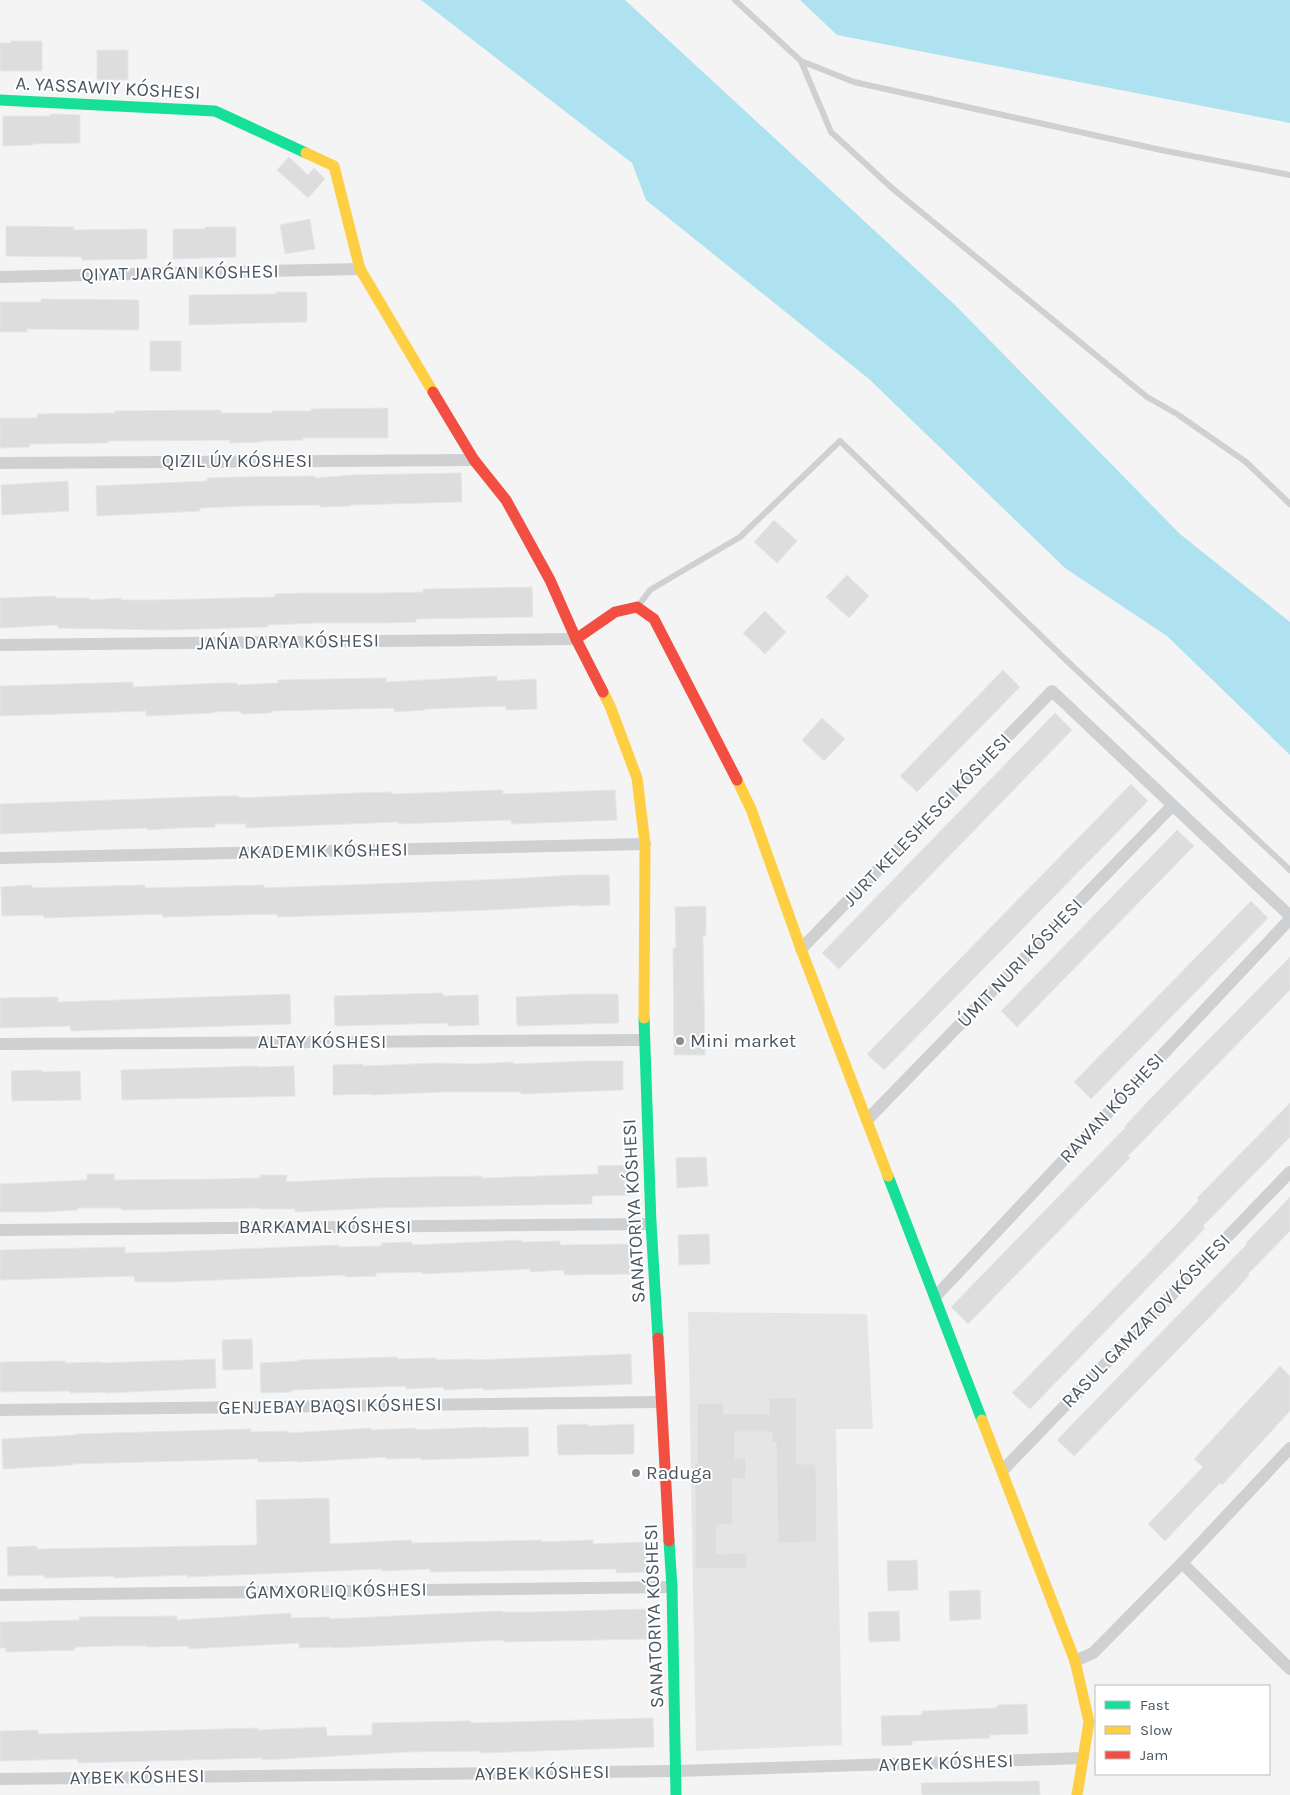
<svg xmlns="http://www.w3.org/2000/svg" width="1290" height="1795" font-family="Karla,sans-serif">
  <style>
    .education { fill: #e6e5e6 }
    .water { fill: #aee2f0 }
    .building { fill: #ddddde; stroke: #e5e6e7 }
    .lines { fill: none; stroke-linecap: round; stroke-linejoin: round }
    .lane { stroke: #ced0d2; stroke-width: 6 }
    .street { stroke: #ced0d2; stroke-width: 12 }
    .fast { stroke: #16e098; stroke-width: 11 }
    .slow { stroke: #ffcf43; stroke-width: 11 }
    .jam { stroke: #f24e42; stroke-width: 11 }
    .poi-dot { fill: #868d94; stroke: #fff; stroke-width: 2 }
    .labels { text-anchor: middle; dominant-baseline: central; stroke-width: 4; stroke-linejoin: round; paint-order: stroke }
    .street-label { font-size: 19px; fill: #4a5661; stroke: #fff }
    .poi-label { font-size: 19px; fill: #4a5661; stroke: #fff; text-anchor: start }
  </style>
  <rect width="100%" height="100%" fill="#f4f4f4"/>
  <polygon class="education" points="688,1312 867,1314 873,1429 836,1429 842,1745 696,1751"/>
  <g class="water">
    <polygon points="421,0 625,0 955,305 1180,534 1290,622 1290,755 1167,636 1065,568 869,379 646,200 632,163"/>
    <polygon points="800,0 1290,0 1290,123 837,35"/>
  </g>
  <g class="building">
    <polygon points="11,41 42,41 42,71 0,71 0,43 11,43"/>
    <rect x="97" y="50" width="31" height="30"/>
    <polygon points="50,114 80,115 80,143 33,144 33,145 3,146 3,116 50,116"/>
    <polygon points="289,157 308,175 314,168 325,179 308,198 277,170"/>
    <polygon points="310,219 315,249 285,254 280,225"/>
    <polygon points="6,226 74,227 74,230 147,229 147,259 82,260 82,257 6,256"/>
    <polygon points="205,227 236,227 236,257 173,259 173,229 205,229"/>
    <polygon points="276,292 307,292 307,322 189,325 189,295 276,294"/>
    <polygon points="41,299 139,300 139,330 27,329 27,332 0,332 0,302 41,302"/>
    <rect x="150" y="341" width="31" height="30"/>
    <polygon points="388,408 388,438 303,438 303,440 260,441 260,442 230,443 230,440 108,441 108,443 30,444 30,447 0,448 0,418 37,418 37,414 115,413 115,411 221,410 221,413 272,413 272,411 311,411 311,409"/>
    <polygon points="461,473 462,502 350,505 350,506 320,507 320,505 247,506 200,508 200,511 97,516 96,486 207,481 207,478 237,477 315,476 315,478 353,475"/>
    <polygon points="68,481 69,511 2,515 1,485"/>
    <polygon points="774,520 797,541 777,563 754,542"/>
    <polygon points="847,575 869,596 849,618 826,597"/>
    <polygon points="532,587 533,617 416,619 416,622 386,623 316,623 268,625 268,627 165,630 58,628 58,625 0,628 0,598 55,596 56,598 89,598 89,600 121,598 121,600 155,600 275,597 275,594 305,593 383,593 423,592 423,589"/>
    <polygon points="765,611 786,632 765,654 743,633"/>
    <polygon points="1003,670 1020,687 917,792 900,776"/>
    <polygon points="497,676 497,681 536,679 537,709 506,710 506,706 425,709 425,710 394,712 394,708 271,711 271,713 241,714 241,711 213,712 213,713 146,716 146,711 0,716 0,686 133,682 133,687 221,683 237,683 237,685 278,683 278,680 386,678 386,682"/>
    <polygon points="1055,713 1072,730 839,969 822,953"/>
    <polygon points="822,718 845,739 824,761 802,740"/>
    <polygon points="1131,784 1148,801 884,1070 867,1054"/>
    <polygon points="503,790 503,794 615,790 617,820 512,824 511,820 399,824 399,822 246,828 246,824 215,824 215,827 178,828 148,830 147,828 0,834 0,804 223,796 239,796 239,798 354,793 392,792 392,794"/>
    <polygon points="1177,830 1194,846 1017,1027 1001,1011"/>
    <polygon points="574,875 609,875 610,905 580,906 580,905 491,910 277,917 277,914 163,917 162,914 44,918 43,915 2,916 1,887 32,885 32,888 145,885 145,888 264,885 264,888 507,879"/>
    <polygon points="1251,901 1268,918 1091,1099 1074,1082"/>
    <polygon points="706,906 706,936 703,936 705,1055 674,1055 673,948 676,948 675,907"/>
    <polygon points="1290,957 1290,990 1128,1156 1130,1158 968,1324 951,1307 1125,1128 1124,1127 1152,1097"/>
    <polygon points="443,993 443,996 478,995 479,1025 448,1026 448,1023 335,1026 334,996"/>
    <polygon points="290,994 291,1024 71,1031 70,1026 0,1028 0,998 58,997 58,1002"/>
    <polygon points="582,994 618,994 619,1023 517,1026 516,997"/>
    <polygon points="587,1061 623,1061 623,1090 521,1094 521,1092 443,1092 371,1095 371,1094 333,1095 333,1065 363,1064 363,1066 437,1063 473,1064 513,1062 513,1064"/>
    <polygon points="258,1066 258,1067 294,1066 295,1096 122,1100 121,1070"/>
    <polygon points="42,1070 42,1072 80,1071 81,1100 12,1101 11,1071"/>
    <polygon points="1290,1103 1290,1137 1203,1226 1205,1228 1191,1243 1030,1409 1012,1393 1175,1226 1199,1200 1197,1198"/>
    <polygon points="706,1157 708,1186 677,1188 676,1158"/>
    <polygon points="629,1165 630,1195 592,1196 592,1204 374,1208 295,1212 295,1209 259,1209 259,1208 121,1210 121,1208 78,1208 78,1210 44,1212 0,1212 0,1184 87,1180 87,1174 114,1174 114,1180 219,1179 260,1178 260,1175 287,1175 286,1182 368,1178 482,1176 482,1178 598,1174 598,1166"/>
    <polygon points="1290,1197 1290,1231 1248,1274 1249,1275 1236,1290 1074,1456 1057,1440 1247,1244 1246,1243"/>
    <polygon points="709,1234 710,1264 679,1265 678,1235"/>
    <polygon points="521,1240 521,1242 560,1241 560,1245 629,1244 630,1274 564,1275 564,1270 530,1272 530,1269 422,1274 422,1272 376,1273 376,1276 345,1277 345,1275 170,1282 135,1282 134,1276 0,1280 0,1250 125,1247 125,1253 164,1252 339,1245 339,1247 381,1246 381,1243 412,1242 412,1245"/>
    <polygon points="252,1339 253,1369 223,1370 222,1340"/>
    <polygon points="631,1354 632,1384 483,1390 483,1388 444,1390 443,1387 406,1389 406,1386 292,1390 292,1392 261,1393 260,1363 298,1361 298,1360 397,1357 398,1359 436,1358 436,1360 473,1359 473,1360"/>
    <polygon points="215,1359 216,1388 106,1393 106,1392 70,1393 70,1391 0,1392 0,1362 65,1361 65,1363 100,1362 100,1363"/>
    <polygon points="1280,1366 1290,1376 1290,1411 1222,1485 1220,1483 1165,1541 1148,1524 1203,1467 1194,1459"/>
    <polygon points="769,1398 797,1398 797,1464 816,1464 817,1542 778,1543 776,1443 772,1443 772,1432 735,1432 735,1458 746,1458 746,1479 733,1479 733,1525 717,1525 717,1554 747,1553 747,1568 695,1569 695,1463 697,1463 697,1403 724,1403 724,1414 769,1414"/>
    <polygon points="588,1424 588,1426 634,1424 634,1454 558,1455 557,1425"/>
    <polygon points="486,1427 486,1428 528,1427 529,1456 421,1460 421,1458 386,1459 386,1457 298,1462 298,1461 258,1462 258,1459 73,1464 73,1465 3,1469 2,1439 76,1435 76,1434 251,1429 251,1432 287,1431 288,1433 371,1428 371,1430 416,1428 416,1430"/>
    <polygon points="329,1498 330,1544 411,1540 412,1543 542,1540 542,1542 593,1540 593,1544 646,1542 647,1572 616,1573 616,1569 430,1572 430,1569 382,1571 382,1569 187,1577 187,1575 114,1578 114,1576 45,1578 44,1575 8,1576 7,1547 37,1546 37,1549 257,1545 256,1500"/>
    <polygon points="917,1560 918,1590 888,1591 887,1561"/>
    <polygon points="980,1590 981,1619 950,1621 949,1591"/>
    <polygon points="646,1609 647,1639 504,1642 504,1640 333,1648 333,1647 299,1648 299,1643 189,1649 188,1646 147,1647 147,1646 114,1646 75,1647 75,1650 6,1652 6,1648 0,1648 0,1622 80,1620 79,1617 177,1616 177,1620 291,1613 291,1618 329,1617 329,1619 502,1611 502,1612 534,1612"/>
    <polygon points="899,1611 900,1641 869,1642 868,1612"/>
    <polygon points="1027,1704 1028,1734 990,1735 990,1738 912,1741 912,1745 882,1746 881,1716 922,1715 922,1711 997,1708 997,1705"/>
    <polygon points="653,1718 654,1747 480,1753 480,1751 407,1752 262,1760 262,1758 78,1763 78,1759 0,1761 0,1731 38,1730 38,1734 75,1733 258,1728 258,1730 326,1727 327,1736 372,1735 372,1723 471,1721 471,1723"/>
    <polygon points="1039,1781 1040,1795 922,1795 921,1783"/>
  </g>
  <g class="lines">
    <g class="lane">
      <polyline points="735,0 801,61 854,82 1161,150 1290,175"/>
      <polyline points="801,61 831,132 893,189 1147,397 1177,414 1246,462 1290,504"/>
      <polyline points="639,605 650,590 740,537 840,441 1067,661 1290,870"/>
    </g>
    <g class="street">
      <polyline points="0,277 360,269"/>
      <polyline points="0,463 474,460"/>
      <polyline points="0,645 576,639"/>
      <polyline points="0,858 645,844"/>
      <polyline points="801,949 1052,691 1290,916"/>
      <polyline points="0,1044 644,1040"/>
      <polyline points="867,1120 1172,806"/>
      <polyline points="0,1230 651,1224"/>
      <polyline points="935,1297 1290,919"/>
      <polyline points="0,1410 661,1402"/>
      <polyline points="1003,1470 1290,1172"/>
      <polyline points="1182,1563 1290,1669"/>
      <polyline points="0,1595 672,1587"/>
      <polyline points="1075,1661 1093,1653 1182,1563 1290,1448"/>
      <polyline points="0,1779 676,1771 1083,1758"/>
    </g>
    <g class="fast">
      <polyline points="0,100 215,111 306,153"/>
      <polyline points="644,1018 651,1224 658,1338"/>
      <polyline points="888,1176 982,1420"/>
      <polyline points="669,1541 672,1587 676,1795"/>
    </g>
    <g class="slow">
      <polyline points="306,153 334,166 360,269 433,392"/>
      <polyline points="603,692 610,706 637,778 645,844 644,1018"/>
      <polyline points="737,780 751,809 801,949 888,1176"/>
      <polyline points="982,1420 1075,1661 1089,1722 1077,1795"/>
    </g>
    <g class="jam">
      <polyline points="433,392 474,460 506,500 550,580 576,639 603,692"/>
      <polyline points="576,639 615,612 637,607 654,619 737,780"/>
      <polyline points="658,1338 669,1541"/>
    </g>
  </g>
  <g class="poi-dot">
    <circle cx="680" cy="1041" r="5"/>
    <circle cx="636" cy="1473" r="5"/>
  </g>
  <g class="labels">
    <g class="street-label">
      <text transform="translate(108 88) rotate(3)">A. YASSAWIY KÓSHESI</text>
      <text transform="translate(180 273) rotate(-1)">QIYAT JARǴAN KÓSHESI</text>
      <text x="237" y="461">QIZIL ÚY KÓSHESI</text>
      <text transform="translate(288 642) rotate(-1)">JAŃA DARYA KÓSHESI</text>
      <text transform="translate(927 820) rotate(-46)">JURT KELESHESGI KÓSHESI</text>
      <text transform="translate(323 851) rotate(-1)">AKADEMIK KÓSHESI</text>
      <text transform="translate(1020 963) rotate(-46)">ÚMIT NURI KÓSHESI</text>
      <text x="322" y="1042">ALTAY KÓSHESI</text>
      <text transform="translate(1112 1108) rotate(-47)">RAWAN KÓSHESI</text>
      <text transform="translate(634 1211) rotate(-93)">SANATORIYA KÓSHESI</text>
      <text x="325" y="1227">BARKAMAL KÓSHESI</text>
      <text transform="translate(1146 1321) rotate(-46)">RASUL GAMZATOV KÓSHESI</text>
      <text transform="translate(330 1406) rotate(-1)">GENJEBAY BAQSI KÓSHESI</text>
      <text transform="translate(336 1591) rotate(-1)">ǴAMXORLIQ KÓSHESI</text>
      <text transform="translate(654 1616) rotate(-92)">SANATORIYA KÓSHESI</text>
      <text transform="translate(946 1763) rotate(-2)">AYBEK KÓSHESI</text>
      <text transform="translate(542 1773) rotate(-1)">AYBEK KÓSHESI</text>
      <text transform="translate(137 1777) rotate(-1)">AYBEK KÓSHESI</text>
    </g>
    <g class="poi-label">
      <text x="690" y="1041">Mini market</text>
      <text x="646" y="1473">Raduga</text>
    </g>
  </g>
  <rect x="1095" y="1685" width="175" height="90" fill="#ffffff" stroke="#b7bbc0"/>
  <rect x="1105" y="1701" width="25" height="8" fill="#16e098" stroke="#b7bbc0"/>
  <text x="1140" y="1710" font-size="15" fill="#4a5661">Fast</text>
  <rect x="1105" y="1726" width="25" height="8" fill="#ffcf43" stroke="#b7bbc0"/>
  <text x="1140" y="1735" font-size="15" fill="#4a5661">Slow</text>
  <rect x="1105" y="1751" width="25" height="8" fill="#f24e42" stroke="#b7bbc0"/>
  <text x="1140" y="1760" font-size="15" fill="#4a5661">Jam</text>
</svg>
